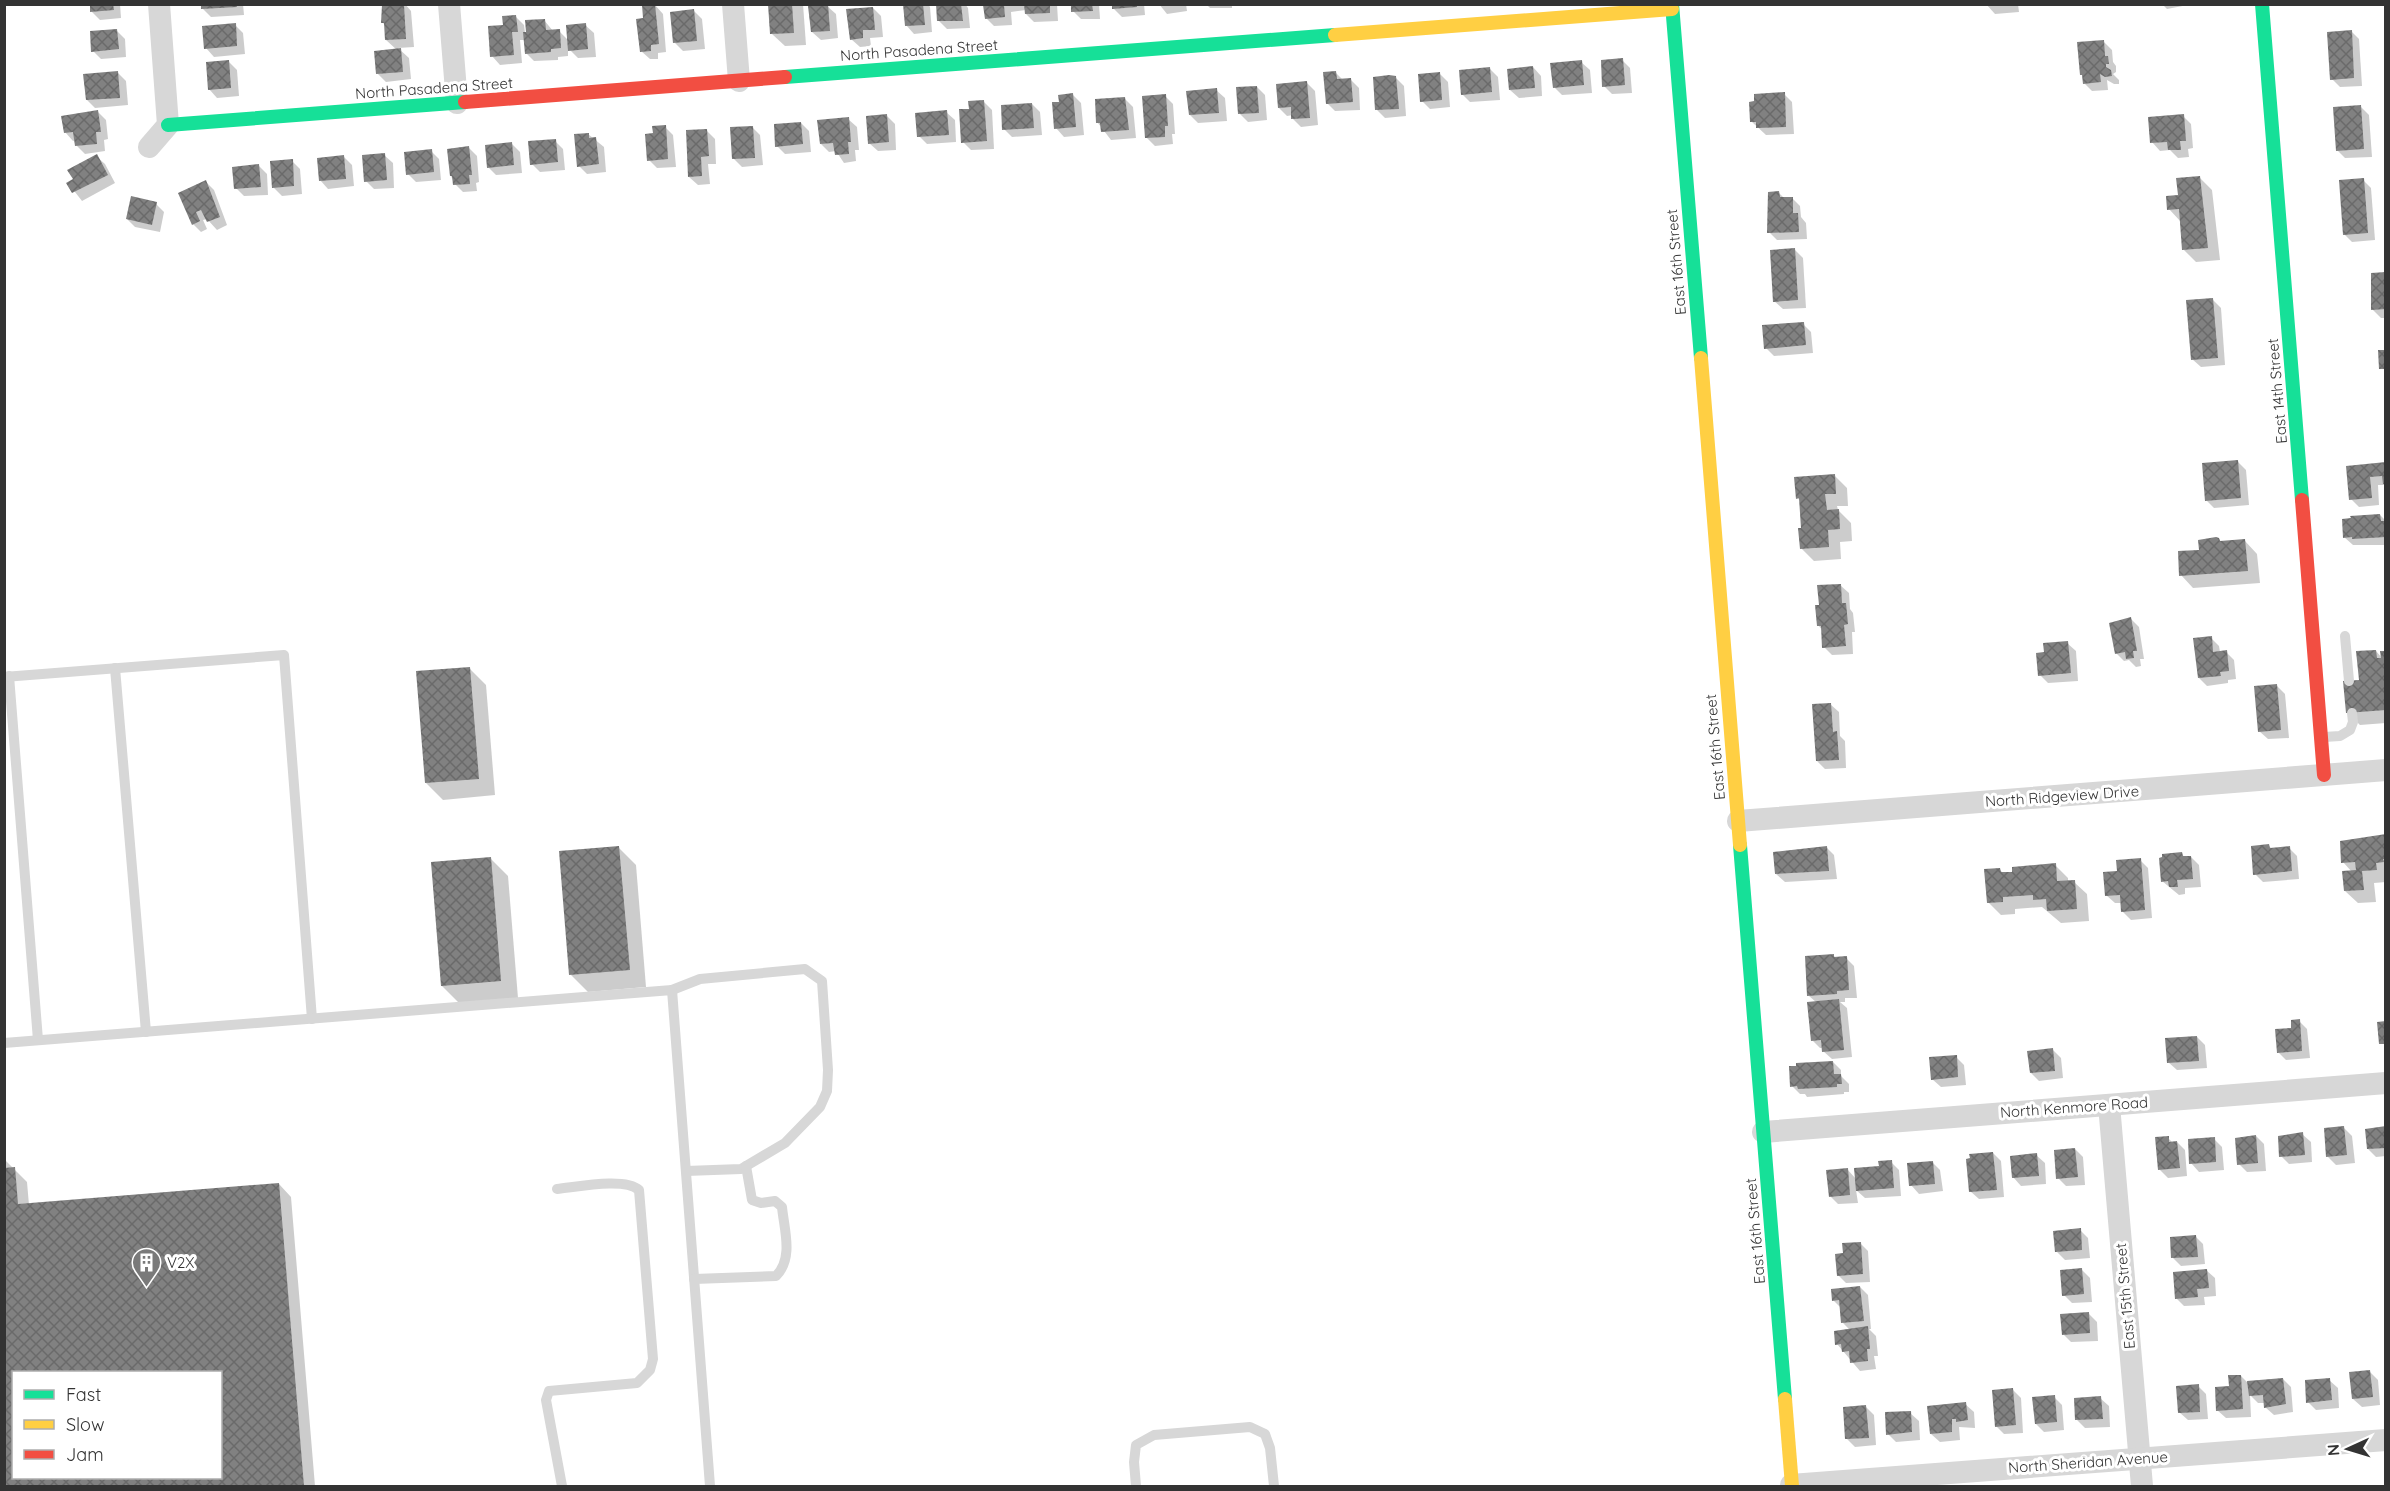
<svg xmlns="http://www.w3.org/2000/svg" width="2390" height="1491" font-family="Quicksand,sans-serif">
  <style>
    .shadow { fill: #0003; fill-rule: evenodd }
    .building { fill: url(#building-cross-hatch); fill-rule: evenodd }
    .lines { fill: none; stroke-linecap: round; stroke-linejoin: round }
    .lane { stroke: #d7d7d7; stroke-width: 10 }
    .street { stroke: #d7d7d7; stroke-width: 22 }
    .fast { stroke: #16e098; stroke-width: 14 }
    .slow { stroke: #ffcf43; stroke-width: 14 }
    .jam { stroke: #f24e42; stroke-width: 14 }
    .labels { text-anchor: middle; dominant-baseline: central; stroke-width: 6; stroke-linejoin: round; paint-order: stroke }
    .street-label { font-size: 15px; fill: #333; stroke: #fff }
    .poi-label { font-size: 15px; fill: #333; stroke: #fff; text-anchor: start }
  </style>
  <defs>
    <pattern id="building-cross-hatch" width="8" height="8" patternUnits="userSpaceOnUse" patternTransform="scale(1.5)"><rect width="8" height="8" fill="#818181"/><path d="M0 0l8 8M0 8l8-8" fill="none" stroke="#6a6a6a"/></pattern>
  </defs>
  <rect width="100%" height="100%" fill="#fff"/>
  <g class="shadow">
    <polygon points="91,4 120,4 121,18 100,20 92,12"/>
    <polygon points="202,4 243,4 244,15 211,17 203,9"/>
    <polygon points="384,4 405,4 411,11 414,47 398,48 409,58 411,79 386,82 377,73 397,50 386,40 385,25 383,23"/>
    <polygon points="770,4 803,4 806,45 785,46 772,34"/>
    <polygon points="904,4 928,4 930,7 932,32 914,34 906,25"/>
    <polygon points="937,4 965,4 968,8 970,28 947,29 939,21"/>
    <polygon points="985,4 1057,4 1058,21 1034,22 1026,14 1026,10 1011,12 1012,25 994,26 986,18"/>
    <polygon points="1072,4 1099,4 1100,19 1081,19 1073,11"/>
    <polygon points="1113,4 1144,4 1145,15 1122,17 1113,8"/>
    <polygon points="1159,4 1186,4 1187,11 1167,14"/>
    <polygon points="1206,4 1232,4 1232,8 1210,8"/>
    <polygon points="1986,4 2018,4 2019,12 1995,14"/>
    <polygon points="2162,4 2193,4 2167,9"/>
    <polygon points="655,5 663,14 666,52 658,53 658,59 650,59 641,51 645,20"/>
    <polygon points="827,6 836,14 838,38 821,40 812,32"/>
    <polygon points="873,8 881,16 883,37 870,38 871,46 860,47 851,39"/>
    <polygon points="694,11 702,19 705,49 683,51 675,43"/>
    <polygon points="516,17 524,25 525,33 544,20 553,31 559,31 569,41 585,25 594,33 596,57 578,58 568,48 568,56 558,57 558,60 534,61 526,53 525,40 520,40 522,63 500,65 492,56 505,26"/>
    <polygon points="235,25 243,33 245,54 214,57 206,48"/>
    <polygon points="117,31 125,39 126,57 101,59 93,51"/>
    <polygon points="2351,31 2359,39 2362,86 2340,87 2332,79"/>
    <polygon points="2103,41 2112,50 2113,62 2116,66 2116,72 2113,74 2119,80 2119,84 2114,84 2107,80 2108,90 2092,91 2084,83 2084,77"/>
    <polygon points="1622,60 1630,68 1632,93 1612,94 1604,86"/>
    <polygon points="229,62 237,70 239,96 217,98 209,89"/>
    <polygon points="1581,62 1590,70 1592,93 1562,95 1554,87"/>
    <polygon points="1533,67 1541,76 1542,96 1519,98 1510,90"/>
    <polygon points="1490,69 1498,77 1500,100 1470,102 1462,94"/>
    <polygon points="118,73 126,81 128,105 95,108 87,100"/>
    <polygon points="1336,73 1344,81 1351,80 1359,88 1360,110 1335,111 1327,103"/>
    <polygon points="1440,74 1448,82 1450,107 1430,109 1422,101"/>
    <polygon points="1396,78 1404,86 1406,116 1385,118 1377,110"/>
    <polygon points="1307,83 1315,91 1318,125 1301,127 1293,119 1293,115 1287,116 1279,108"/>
    <polygon points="1257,87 1265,95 1267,120 1248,122 1240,114"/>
    <polygon points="1216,90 1225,98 1227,121 1198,123 1190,115"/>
    <polygon points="1784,94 1792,102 1794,134 1766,135 1752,122 1756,103"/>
    <polygon points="1073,95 1081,103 1084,135 1064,137 1056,128 1061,103"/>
    <polygon points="1165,96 1173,104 1175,134 1172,134 1173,144 1155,146 1146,137"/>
    <polygon points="1125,99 1133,107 1136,138 1111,140 1098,123"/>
    <polygon points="984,102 992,110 994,149 971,150 963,142 970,110"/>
    <polygon points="1032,104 1040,112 1042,135 1012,137 1004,129"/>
    <polygon points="2360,106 2369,115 2372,157 2345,158 2337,150"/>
    <polygon points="98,112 106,120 108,139 104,140 105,151 85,154 77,146 76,140 73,141 65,132"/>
    <polygon points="946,112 955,120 956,142 927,144 919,136"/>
    <polygon points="887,116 895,124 896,150 878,151 869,143"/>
    <polygon points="2183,116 2191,124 2193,148 2188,149 2189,157 2178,158 2170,150 2160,151 2152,142"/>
    <polygon points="848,119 857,127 859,150 855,150 856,161 844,163 836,151 829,152 821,144"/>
    <polygon points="801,123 809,131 811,152 785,154 777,146"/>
    <polygon points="665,127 673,135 676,167 657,168 649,160"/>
    <polygon points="752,127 760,135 763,165 742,167 734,159"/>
    <polygon points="707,131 715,139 716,164 708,164 710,184 698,185 689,177"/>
    <polygon points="588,134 604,147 606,172 587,174 579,166"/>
    <polygon points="555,141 563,149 565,170 540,172 532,164"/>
    <polygon points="512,144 520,152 522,173 496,175 488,167"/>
    <polygon points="469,148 477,156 479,182 476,183 477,191 463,192 455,184 451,176"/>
    <polygon points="431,151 439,159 441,180 416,182 408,174"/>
    <polygon points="384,155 393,163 394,188 374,189 366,181"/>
    <polygon points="96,156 105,164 115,183 82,201 68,183 75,180"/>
    <polygon points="344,157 352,165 354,186 328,189 320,180"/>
    <polygon points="292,161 300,169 302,194 282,196 273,187"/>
    <polygon points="259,166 267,174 268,195 244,196 236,188"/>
    <polygon points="2199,177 2212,190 2220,260 2196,262 2183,249 2181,222 2169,209"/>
    <polygon points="2363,180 2371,188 2375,240 2352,242 2344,234"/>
    <polygon points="206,182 214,190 227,225 217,230 207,219 203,220 207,229 201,232 193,224 180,194"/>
    <polygon points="1779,193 1784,198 1792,198 1800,206 1801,217 1806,223 1807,239 1777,240 1769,232"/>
    <polygon points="156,204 164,212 160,232 135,227 127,219"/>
    <polygon points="1795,250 1803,258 1806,308 1783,309 1774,301"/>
    <polygon points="2386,274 2386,318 2381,318 2373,310"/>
    <polygon points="2212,299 2221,308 2225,365 2201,367 2192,359"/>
    <polygon points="1803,324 1811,332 1813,353 1774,356 1766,348"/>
    <polygon points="2238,462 2246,470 2249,505 2214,508 2206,500"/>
    <polygon points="2386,463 2386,485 2378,485 2379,505 2359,507 2351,499 2348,467"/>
    <polygon points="1834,475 1847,488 1848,506 1837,506 1838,510 1851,523 1852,541 1840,542 1841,559 1814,561 1801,548 1803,529 1801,501 1797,498"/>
    <polygon points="2380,515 2386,521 2386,545 2353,545 2344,537"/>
    <polygon points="2219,539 2222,543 2245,541 2257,554 2260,583 2193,588 2181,575 2200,551"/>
    <polygon points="1840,585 1849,593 1850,609 1853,613 1855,632 1852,632 1853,654 1832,655 1824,647 1822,630 1819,626"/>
    <polygon points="2131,619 2139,627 2144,659 2140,659 2141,666 2136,667 2129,660 2124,661 2116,653"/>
    <polygon points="2211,638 2219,646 2220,652 2226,652 2234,660 2236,679 2228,680 2228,683 2207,686 2199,678"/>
    <polygon points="2067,643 2076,651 2078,681 2048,683 2040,675 2046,654"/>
    <polygon points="2376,651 2382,658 2386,653 2386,723 2360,725 2347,712"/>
    <polygon points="469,668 486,685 495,795 443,800 426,783"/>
    <polygon points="2277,686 2285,694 2289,738 2268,739 2259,731"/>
    <polygon points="1830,704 1839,712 1840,736 1845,741 1846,768 1825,769 1817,761"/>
    <polygon points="2386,836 2386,882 2374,883 2376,902 2358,903 2345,891 2352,872 2343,862"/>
    <polygon points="2269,846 2272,849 2289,848 2297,856 2299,879 2263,882 2255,874"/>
    <polygon points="1826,847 1834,855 1837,879 1785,882 1776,874"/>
    <polygon points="619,848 636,865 646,987 588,992 571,975"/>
    <polygon points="2182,854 2185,858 2191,857 2199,865 2201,887 2185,888 2185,894 2179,895 2162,881"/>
    <polygon points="491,859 508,876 518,998 459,1003 442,986"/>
    <polygon points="2140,860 2148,868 2152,918 2131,920 2123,912 2122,903 2115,903 2106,895 2119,872"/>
    <polygon points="2055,865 2068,878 2068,882 2074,882 2087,894 2089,921 2061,923 2042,907 2015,909 2015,914 2001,915 1988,902 2000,870 2004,874"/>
    <polygon points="1834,956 1837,959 1846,958 1854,966 1857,998 1845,998 1845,1002 1840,1002 1847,1008 1852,1057 1832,1059 1823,1051 1823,1048 1820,1048 1812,1040 1816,1002 1809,996"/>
    <polygon points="2299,1021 2307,1029 2310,1058 2286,1060 2278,1052"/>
    <polygon points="2197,1037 2205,1045 2207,1068 2177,1070 2168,1062"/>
    <polygon points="2052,1049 2061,1058 2063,1078 2039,1081 2031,1073"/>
    <polygon points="1956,1057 1964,1065 1966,1085 1941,1087 1932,1079"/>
    <polygon points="1833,1062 1841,1070 1841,1076 1849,1084 1849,1092 1844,1092 1844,1094 1807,1097 1805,1094 1800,1094 1792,1086"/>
    <polygon points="2344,1128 2352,1136 2355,1163 2336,1165 2328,1157"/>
    <polygon points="2386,1128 2386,1156 2376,1157 2368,1149"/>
    <polygon points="2302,1134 2311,1142 2312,1162 2289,1164 2281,1156"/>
    <polygon points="2256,1136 2264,1144 2266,1171 2247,1172 2239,1164"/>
    <polygon points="2168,1138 2173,1143 2177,1142 2185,1150 2187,1176 2168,1178 2160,1170"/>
    <polygon points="2214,1139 2222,1147 2224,1170 2199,1172 2191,1163"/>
    <polygon points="2075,1149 2083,1157 2085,1185 2066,1186 2058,1178"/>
    <polygon points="1993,1153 2001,1161 2004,1197 1979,1199 1970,1191"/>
    <polygon points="2036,1155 2045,1163 2046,1184 2021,1186 2013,1177"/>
    <path d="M4,1159l23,23 2,23 250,-21 12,13 24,289h-311zM14,1372h206v106h-206z"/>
    <polygon points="1891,1162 1899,1170 1901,1196 1865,1198 1856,1190 1858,1203 1838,1204 1830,1196 1847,1169 1856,1179"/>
    <polygon points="1932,1162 1940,1170 1943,1191 1919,1194 1911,1185"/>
    <polygon points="2080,1230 2088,1238 2090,1258 2065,1260 2057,1252"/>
    <polygon points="2195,1236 2203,1244 2205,1264 2181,1266 2173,1258"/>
    <polygon points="1860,1243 1868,1251 1870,1282 1846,1283 1838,1275 1845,1255"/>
    <polygon points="2082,1270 2090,1278 2092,1302 2072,1303 2064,1295"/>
    <polygon points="2206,1270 2215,1278 2216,1296 2204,1297 2205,1305 2184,1306 2176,1298"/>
    <polygon points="1860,1287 1868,1295 1871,1329 1869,1329 1876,1336 1878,1356 1874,1356 1876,1369 1860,1371 1837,1344 1849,1329 1843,1323 1841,1308 1833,1300"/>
    <polygon points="2088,1313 2097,1322 2098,1341 2071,1342 2063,1334"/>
    <polygon points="2370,1372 2378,1380 2380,1405 2362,1407 2353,1399"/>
    <polygon points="2241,1376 2247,1382 2283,1379 2291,1387 2293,1412 2274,1415 2265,1407 2265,1403 2258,1403 2250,1395 2251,1417 2226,1418 2217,1410 2230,1388"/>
    <polygon points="2329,1380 2338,1388 2339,1408 2316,1410 2308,1402"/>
    <polygon points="2198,1386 2206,1394 2208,1419 2188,1420 2179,1412"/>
    <polygon points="2013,1390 2021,1398 2023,1433 2004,1434 1996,1426"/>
    <polygon points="2054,1397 2062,1405 2064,1430 2044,1432 2036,1424"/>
    <polygon points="2100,1398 2109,1406 2110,1427 2085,1428 2077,1420"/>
    <polygon points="1965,1404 1974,1412 1975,1428 1959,1427 1960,1440 1940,1442 1931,1434"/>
    <polygon points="1866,1407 1874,1415 1876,1445 1855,1447 1847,1439"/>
    <polygon points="1910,1413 1919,1421 1920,1440 1896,1442 1888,1434"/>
  </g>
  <g class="building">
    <polygon points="90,4 113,4 114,10 90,12"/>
    <polygon points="201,4 236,4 237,7 201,9"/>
    <polygon points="655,4 659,44 651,45 651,51 640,52 636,19 643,18 642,5"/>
    <polygon points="768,4 792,4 794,33 770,34"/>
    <polygon points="828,4 830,31 811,32 808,6"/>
    <polygon points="903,4 923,4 925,25 905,26"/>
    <polygon points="936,4 961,4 963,21 937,21"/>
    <polygon points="1024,4 1050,4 1050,13 1025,14"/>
    <polygon points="1071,4 1092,4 1093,11 1071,12"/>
    <polygon points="1112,4 1137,4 1137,7 1112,9"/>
    <polygon points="382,5 404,5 406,39 385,40 384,23 381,23"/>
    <polygon points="983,5 1004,5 1005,17 985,19"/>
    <polygon points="873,7 875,30 863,30 863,38 850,40 846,9"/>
    <polygon points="694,9 697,41 673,43 670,12"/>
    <polygon points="516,15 518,32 512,32 514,55 490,57 488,26 503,25 502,16"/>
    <polygon points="545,19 546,30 560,29 561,48 551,49 551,52 525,54 523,32 526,32 525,20"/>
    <polygon points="236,23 237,46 204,49 202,26"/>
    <polygon points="586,23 588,49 568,51 566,25"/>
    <polygon points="117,29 119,49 91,52 90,31"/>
    <polygon points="2352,30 2354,78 2330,80 2327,32"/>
    <polygon points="2104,40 2105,56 2108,56 2109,64 2106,64 2106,67 2111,70 2112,76 2105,77 2100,74 2101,82 2083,84 2082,75 2080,75 2077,42"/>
    <polygon points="401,48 403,72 376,74 374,51"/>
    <polygon points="1623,58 1625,85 1602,87 1601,60"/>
    <polygon points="229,60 231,88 208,90 206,62"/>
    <polygon points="1582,60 1584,85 1553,88 1550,63"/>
    <polygon points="1533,66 1535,88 1509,90 1507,69"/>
    <polygon points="1490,67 1492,92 1461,95 1459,70"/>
    <polygon points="118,71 120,98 86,100 83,74"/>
    <polygon points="1336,71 1337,79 1351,78 1353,102 1326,104 1323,72"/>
    <polygon points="1440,72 1442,100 1420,102 1418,74"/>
    <polygon points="1389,75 1396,76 1399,109 1375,110 1373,77"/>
    <polygon points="1307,81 1310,118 1291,119 1291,107 1278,108 1276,84"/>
    <polygon points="1257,86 1259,113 1238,114 1236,87"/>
    <polygon points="1217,88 1219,113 1189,115 1186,91"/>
    <polygon points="1785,92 1786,127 1756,128 1756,122 1750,122 1749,102 1754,101 1754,94"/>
    <polygon points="1073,93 1076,127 1054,129 1052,102 1059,102 1058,95"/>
    <polygon points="1166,94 1168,126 1165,126 1165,137 1145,138 1142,96"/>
    <polygon points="1125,97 1129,130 1101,132 1100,123 1096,123 1095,99"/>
    <polygon points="984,100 987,141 961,143 959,109 969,109 968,101"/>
    <polygon points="1032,103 1034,128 1002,130 1001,105"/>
    <polygon points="2361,105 2364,149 2336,151 2333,107"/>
    <polygon points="98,110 101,132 96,132 97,144 75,146 73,132 64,133 61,116"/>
    <polygon points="947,110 949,135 917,137 915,113"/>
    <polygon points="887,114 889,142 868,144 866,116"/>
    <polygon points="2184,114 2186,141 2180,141 2181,150 2168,150 2167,142 2150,143 2148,117"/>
    <polygon points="849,117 851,142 848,142 849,154 835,155 833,143 820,144 817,120"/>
    <polygon points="801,122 803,144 775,147 774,124"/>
    <polygon points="666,125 668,159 647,161 645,134 653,133 652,126"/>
    <polygon points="753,126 755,158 732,159 730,127"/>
    <polygon points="707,129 709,156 701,157 702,176 688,177 686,130"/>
    <polygon points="589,133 589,138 596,137 599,164 577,167 574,134"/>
    <polygon points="556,139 558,162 530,165 528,141"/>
    <polygon points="512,142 514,165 487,168 485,145"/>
    <polygon points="469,146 472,175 469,175 470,184 453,185 452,176 450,176 447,149"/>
    <polygon points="432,149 434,172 406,175 404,152"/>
    <polygon points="385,153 387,180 364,182 362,155"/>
    <polygon points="97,154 108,175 72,193 66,183 73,179 67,170"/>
    <polygon points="344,155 346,179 319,181 317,158"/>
    <polygon points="293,159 294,186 272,188 270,161"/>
    <polygon points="259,164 261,187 234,189 232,167"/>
    <polygon points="2200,176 2208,248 2182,250 2179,209 2167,210 2166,196 2178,195 2176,178"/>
    <polygon points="2364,178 2368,233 2343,235 2339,180"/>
    <polygon points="206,180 220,217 207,222 201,210 196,212 200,221 192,225 178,193"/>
    <polygon points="1779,191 1780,197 1793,197 1793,213 1798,213 1799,232 1767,233 1768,192"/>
    <polygon points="131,196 157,202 152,225 126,219"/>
    <polygon points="1795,248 1798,300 1773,302 1770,250"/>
    <polygon points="2386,272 2386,309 2371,310 2371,273"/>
    <polygon points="2213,298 2218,358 2191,360 2186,300"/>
    <polygon points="1804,322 1806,345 1764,349 1762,325"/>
    <polygon points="2378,350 2386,350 2386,369 2379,369"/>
    <polygon points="2238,460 2241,498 2205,501 2202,463"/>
    <polygon points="2386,462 2386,484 2383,484 2382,476 2370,477 2372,498 2349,500 2346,466"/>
    <polygon points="1835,474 1836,494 1825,494 1827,510 1839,509 1840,529 1828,530 1829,547 1800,549 1798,528 1801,528 1799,498 1796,499 1794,477"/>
    <polygon points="2380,514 2381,521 2386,521 2386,537 2352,539 2352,537 2343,538 2342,519 2351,518 2350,516"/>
    <polygon points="2216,537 2219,538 2220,541 2245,539 2248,571 2179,576 2178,551 2199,550 2198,540"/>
    <polygon points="1841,584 1842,603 1846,603 1848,624 1844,625 1846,646 1822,648 1821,626 1817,626 1815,605 1819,605 1817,585"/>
    <polygon points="2131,617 2137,651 2133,651 2134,658 2126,659 2125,652 2115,654 2109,623"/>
    <polygon points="2212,636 2213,652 2227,650 2229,671 2220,672 2221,676 2198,678 2193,638"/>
    <polygon points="2068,641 2071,673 2038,676 2036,653 2044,652 2043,643"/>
    <polygon points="2376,650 2377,658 2381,658 2380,651 2386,651 2386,710 2346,713 2343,681 2359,680 2356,651"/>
    <polygon points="470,667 479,779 425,783 416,671"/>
    <polygon points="2277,684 2281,730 2258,732 2254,686"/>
    <polygon points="1831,703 1833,732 1837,731 1839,760 1816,761 1812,704"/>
    <polygon points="2386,834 2386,859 2383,859 2384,862 2376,863 2377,870 2362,871 2364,890 2344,891 2342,871 2356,870 2355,862 2341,863 2340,841"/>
    <polygon points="2269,844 2270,848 2290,846 2292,871 2253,875 2251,846"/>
    <polygon points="619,846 630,970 569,975 559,851"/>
    <polygon points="1827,846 1829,871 1775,874 1773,852"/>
    <polygon points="2182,852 2183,856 2191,856 2193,879 2177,880 2178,887 2169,887 2168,881 2161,882 2159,858 2162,857 2162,854"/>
    <polygon points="491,857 501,981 441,986 431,862"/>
    <polygon points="2141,858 2145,910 2121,912 2120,895 2105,896 2103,872 2117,871 2116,860"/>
    <polygon points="2056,863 2057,881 2075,880 2077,909 2047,911 2046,899 2033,900 2033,895 2003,897 2003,902 1987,903 1984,869 2000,868 2001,872 2012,872 2012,867"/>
    <polygon points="1834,954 1834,957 1847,956 1849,990 1837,991 1837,994 1807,996 1805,956"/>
    <polygon points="1839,999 1844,1050 1822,1052 1821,1040 1811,1041 1807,1002"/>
    <polygon points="2300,1019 2302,1051 2277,1053 2275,1029 2291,1028 2291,1020"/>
    <polygon points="2386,1021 2386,1044 2379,1044 2377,1022"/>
    <polygon points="2197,1036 2199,1061 2167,1063 2165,1038"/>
    <polygon points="2053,1048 2055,1071 2030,1073 2027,1051"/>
    <polygon points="1957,1055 1958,1077 1931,1080 1929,1057"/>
    <polygon points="1833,1061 1834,1074 1841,1074 1842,1084 1837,1084 1837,1087 1798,1089 1797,1086 1790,1087 1789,1066 1796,1066 1796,1063"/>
    <polygon points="2344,1126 2347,1155 2326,1157 2324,1128"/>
    <polygon points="2386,1126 2386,1148 2367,1149 2365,1129"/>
    <polygon points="2303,1132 2305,1155 2279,1157 2278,1136"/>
    <polygon points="2256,1135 2258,1163 2237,1165 2235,1138"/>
    <polygon points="2169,1136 2169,1142 2177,1141 2180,1168 2158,1170 2155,1137"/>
    <polygon points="2215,1137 2216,1162 2189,1164 2188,1139"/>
    <polygon points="2075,1148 2078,1177 2056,1179 2054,1150"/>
    <polygon points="1993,1152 1997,1190 1969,1192 1966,1159 1970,1158 1969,1154"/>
    <polygon points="2037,1153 2039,1176 2012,1178 2010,1156"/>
    <polygon points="1892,1160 1894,1188 1856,1191 1854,1168 1879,1166 1878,1161"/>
    <polygon points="1933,1161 1935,1184 1909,1186 1907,1163"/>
    <path d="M15,1167l3,37 261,-21 25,303h-300v-318zM14,1372h206v106h-206z"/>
    <polygon points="1848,1168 1850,1195 1829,1197 1826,1170"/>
    <polygon points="2081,1228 2082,1250 2055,1252 2053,1231"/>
    <polygon points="2196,1235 2198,1257 2171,1258 2170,1237"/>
    <polygon points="1861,1242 1863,1274 1837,1276 1835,1254 1843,1253 1842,1243"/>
    <polygon points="2082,1268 2084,1294 2062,1296 2060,1270"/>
    <polygon points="2207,1269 2209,1288 2197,1289 2198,1297 2175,1299 2173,1272"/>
    <polygon points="1860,1286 1864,1321 1841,1323 1839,1300 1832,1301 1831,1289"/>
    <polygon points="2089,1312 2090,1333 2062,1335 2060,1314"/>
    <polygon points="1868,1326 1870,1349 1867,1349 1868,1361 1850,1363 1849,1351 1842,1352 1841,1344 1835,1345 1834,1331"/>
    <polygon points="2370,1370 2373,1397 2352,1399 2349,1372"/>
    <polygon points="2228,1375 2241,1375 2243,1409 2216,1411 2215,1387 2229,1386"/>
    <polygon points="2283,1378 2286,1404 2264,1408 2263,1395 2249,1396 2247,1381"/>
    <polygon points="2330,1378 2332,1400 2306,1403 2305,1380"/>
    <polygon points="2199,1384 2200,1412 2178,1413 2176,1386"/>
    <polygon points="2013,1388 2016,1425 1995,1427 1992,1390"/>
    <polygon points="2055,1395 2057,1422 2035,1424 2032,1397"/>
    <polygon points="2101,1396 2103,1419 2075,1420 2074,1398"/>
    <polygon points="1966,1402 1968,1420 1956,1422 1956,1419 1952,1419 1952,1432 1930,1434 1927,1406"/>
    <polygon points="1866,1405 1869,1438 1845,1439 1843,1407"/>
    <polygon points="1911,1411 1912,1432 1886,1435 1885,1412"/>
  </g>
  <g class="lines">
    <g class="lane">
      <polyline points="2345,636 2349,681"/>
      <polyline points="115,668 146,1032"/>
      <polyline points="9,676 38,1040"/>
      <polyline points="4,677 284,655 312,1019"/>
      <polyline points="2324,737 2340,736 2350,730 2353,722 2352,713"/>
      <polyline points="672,990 700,979 805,969 822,981 828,1070 827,1091 820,1107 785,1143 741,1169 686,1171"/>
      <polyline points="4,1043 672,990 710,1486"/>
      <path d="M557,1189c20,-2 68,-12 82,1l14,169 -3,11 -13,13 -88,8 -3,9 16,86"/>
      <path d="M694,1279l82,-3c18,-18 8,-47 6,-69l-7,-6 -14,2 -9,-3 -6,-34"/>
      <polyline points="1136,1486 1134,1462 1136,1445 1154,1435 1250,1427 1265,1434 1270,1448 1274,1486"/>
    </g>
    <g class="street">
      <polyline points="449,4 457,103"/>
      <polyline points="733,4 739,81"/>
      <polyline points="149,147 168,125 159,4"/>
      <polyline points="1738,821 2386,770"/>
      <polyline points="2109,1105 2142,1486"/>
      <polyline points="1763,1132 2386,1083"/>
      <polyline points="1791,1485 2386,1440"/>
    </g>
    <g class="fast">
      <polyline points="1672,4 1701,358"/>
      <polyline points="2262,4 2302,500"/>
      <polyline points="785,77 1335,35"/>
      <polyline points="168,125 465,102"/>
      <polyline points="1740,845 1785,1399"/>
    </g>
    <g class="slow">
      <polyline points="1335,35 1672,9"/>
      <polyline points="1701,358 1740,845"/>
      <polyline points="1785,1399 1792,1486"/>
    </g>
    <g class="jam">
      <polyline points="465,102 785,77"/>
      <polyline points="2302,500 2324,775"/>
    </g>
  </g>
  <defs>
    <symbol id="building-pin" viewBox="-11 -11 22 30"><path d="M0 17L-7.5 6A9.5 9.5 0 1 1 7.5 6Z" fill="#7a7a7a" stroke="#fff"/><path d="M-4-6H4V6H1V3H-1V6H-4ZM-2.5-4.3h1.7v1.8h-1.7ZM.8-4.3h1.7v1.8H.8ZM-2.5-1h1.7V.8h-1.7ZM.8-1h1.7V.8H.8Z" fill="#fff"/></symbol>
  </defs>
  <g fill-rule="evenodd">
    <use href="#building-pin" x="130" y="1246" width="33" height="45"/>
  </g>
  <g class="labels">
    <g class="street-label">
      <text transform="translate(919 50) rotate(-4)">North Pasadena Street</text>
      <text transform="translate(434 88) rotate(-4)">North Pasadena Street</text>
      <text transform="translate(1676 262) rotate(-95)">East 16th Street</text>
      <text transform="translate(2277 391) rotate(-95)">East 14th Street</text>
      <text transform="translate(1715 747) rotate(-95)">East 16th Street</text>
      <text transform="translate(2062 796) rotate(-4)">North Ridgeview Drive</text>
      <text transform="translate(2074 1107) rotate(-4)">North Kenmore Road</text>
      <text transform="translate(1755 1231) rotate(-95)">East 16th Street</text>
      <text transform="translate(2125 1296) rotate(-95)">East 15th Street</text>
      <text transform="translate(2088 1462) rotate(-4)">North Sheridan Avenue</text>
    </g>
    <g class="poi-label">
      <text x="167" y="1262">V2X</text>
    </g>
  </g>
  <rect width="2390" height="1491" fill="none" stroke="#333333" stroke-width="12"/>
  <rect x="12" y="1371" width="210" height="108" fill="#ffffff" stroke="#adadad" stroke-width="1.5"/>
  <rect x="24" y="1390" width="30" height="9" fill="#16e098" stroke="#adadad" stroke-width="1.5"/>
  <text x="66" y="1401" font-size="18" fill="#333333">Fast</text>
  <rect x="24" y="1420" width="30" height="9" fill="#ffcf43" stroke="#adadad" stroke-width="1.5"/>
  <text x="66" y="1431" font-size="18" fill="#333333">Slow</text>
  <rect x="24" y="1450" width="30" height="9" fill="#f24e42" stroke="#adadad" stroke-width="1.5"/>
  <text x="66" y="1461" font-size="18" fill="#333333">Jam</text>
  <g transform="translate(2348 1449) rotate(266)" stroke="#ffffff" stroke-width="4.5" paint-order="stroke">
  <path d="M0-4.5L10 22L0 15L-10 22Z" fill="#333333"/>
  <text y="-9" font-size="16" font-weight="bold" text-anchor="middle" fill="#333333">N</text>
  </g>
</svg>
